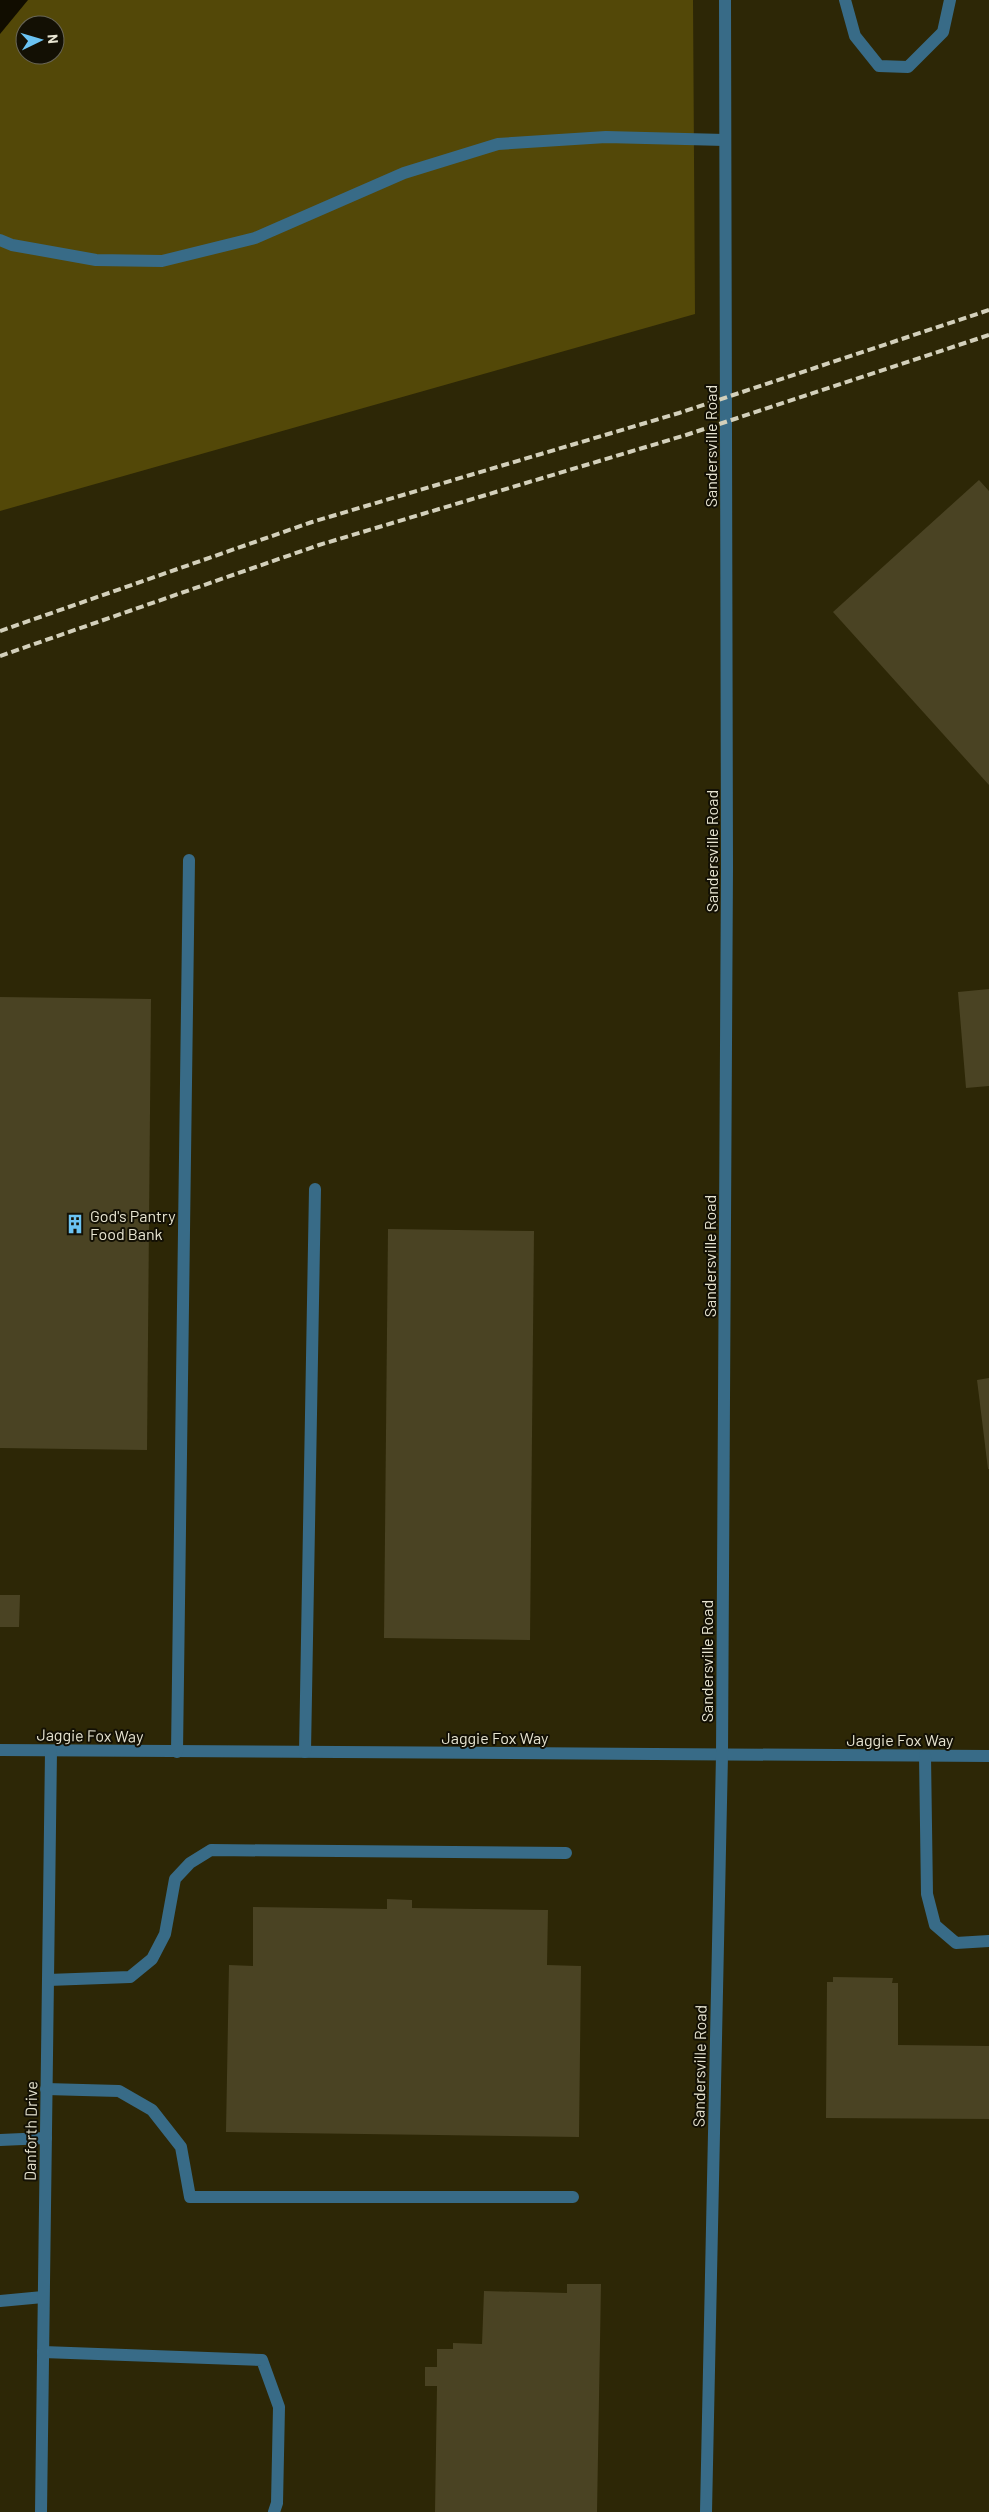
<svg xmlns="http://www.w3.org/2000/svg" width="989" height="2512" font-family="Barlow,sans-serif">
  <style>
    .green { fill: #534808; fill-rule: evenodd }
    .water { fill: #110d00 }
    .building { fill: #4a4323 }
    .lines { fill: none; stroke-linecap: round; stroke-linejoin: round }
    .minor { stroke: #386b87; stroke-width: 12 }
    .rail { stroke: #d3d0bb; stroke-width: 4; stroke-dasharray: 8 4; stroke-linecap: butt }
    .labels { text-anchor: middle; dominant-baseline: central; stroke-width: 4; stroke-linejoin: round; paint-order: stroke }
    .street-label { font-size: 16px; fill: #e7e4d1; stroke: #131004 }
    .poi-label { font-size: 16px; fill: #e7e4d1; stroke: #131004; text-anchor: start }
  </style>
  <rect width="100%" height="100%" fill="#2d2706"/>
  <path class="green" d="M0,0h693l2,314 -695,197zM25,25h30v30h-30z"/>
  <polygon class="water" points="0,0 28,0 0,34"/>
  <g class="building">
    <polygon points="979,480 989,491 989,785 833,612"/>
    <polygon points="989,989 989,1086 966,1088 958,992"/>
    <polygon points="0,997 151,999 147,1450 0,1448"/>
    <polygon points="388,1229 534,1231 530,1640 384,1638"/>
    <polygon points="989,1378 989,1469 988,1469 977,1380"/>
    <polygon points="0,1595 20,1595 19,1627 0,1627"/>
    <polygon points="387,1899 412,1900 412,1908 548,1910 547,1965 581,1966 579,2137 226,2132 229,1965 253,1966 253,1907 387,1909"/>
    <polygon points="833,1977 893,1978 892,1983 898,1983 898,2045 989,2046 989,2119 826,2118 827,1982 833,1982"/>
    <polygon points="567,2284 601,2284 597,2512 435,2512 437,2386 425,2386 425,2367 437,2367 437,2349 453,2349 453,2343 482,2344 484,2291 567,2293"/>
  </g>
  <g class="lines">
    <g class="minor">
      <polyline points="845,0 855,36 879,66 908,67 943,32 950,0"/>
      <polyline points="0,240 12,245 96,260 162,261 255,238 404,173 498,144 606,137 725,140"/>
      <polyline points="0,1750 989,1756"/>
      <polyline points="177,1752 189,860"/>
      <polyline points="305,1752 315,1189"/>
      <polyline points="925,1756 927,1894 935,1925 956,1943 989,1941"/>
      <polyline points="48,1980 130,1977 152,1959 165,1934 175,1879 190,1863 211,1850 566,1853"/>
      <polyline points="46,2089 119,2091 152,2110 181,2147 190,2197 573,2197"/>
      <polyline points="0,2140 46,2138"/>
      <polyline points="0,2301 43,2297"/>
      <polyline points="43,2352 262,2360 279,2407 277,2503 274,2512"/>
      <polyline points="41,2512 51,1751"/>
      <polyline points="706,2512 722,1755 727,867 725,0"/>
    </g>
    <g class="rail">
      <polyline points="0,631 312,522 679,413 989,310"/>
      <polyline points="0,656 319,545 686,435 989,335"/>
    </g>
  </g>
  <defs>
    <symbol id="building-bare" viewBox="-9 -9 18 18"><path d="M-4-6H4V6H1V3H-1V6H-4ZM-2.5-4.3h1.7v1.8h-1.7ZM.8-4.3h1.7v1.8H.8ZM-2.5-1h1.7V.8h-1.7ZM.8-1h1.7V.8H.8Z" fill="#6bc3f2" stroke="#131004" stroke-width="2.5" paint-order="stroke"/></symbol>
  </defs>
  <g fill-rule="evenodd">
    <use href="#building-bare" x="61" y="1210" width="28" height="28"/>
  </g>
  <g class="labels">
    <g class="street-label">
      <text transform="translate(710 446) rotate(-90)">Sandersville Road</text>
      <text transform="translate(711 851) rotate(-90)">Sandersville Road</text>
      <text transform="translate(709 1256) rotate(-90)">Sandersville Road</text>
      <text transform="translate(706 1661) rotate(-90)">Sandersville Road</text>
      <text transform="translate(90 1735) rotate(1)">Jaggie Fox Way</text>
      <text x="495" y="1737">Jaggie Fox Way</text>
      <text x="900" y="1739">Jaggie Fox Way</text>
      <text transform="translate(699 2066) rotate(-89)">Sandersville Road</text>
      <text transform="translate(30 2131) rotate(-89)">Danforth Drive</text>
    </g>
    <g class="poi-label">
      <text x="90" y="1215">God's Pantry<tspan x="90" dy="18">Food Bank</tspan></text>
    </g>
  </g>
  <g transform="translate(40 40) rotate(85)"><circle r="24" fill="#131004" stroke="#686556"/>
  <path d="M0-4L9 19L0 12L-9 19Z" fill="#6bc3f2"/>
  <text y="-8" font-size="14" font-weight="bold" text-anchor="middle" fill="#e7e4d1">N</text>
  </g>
</svg>
